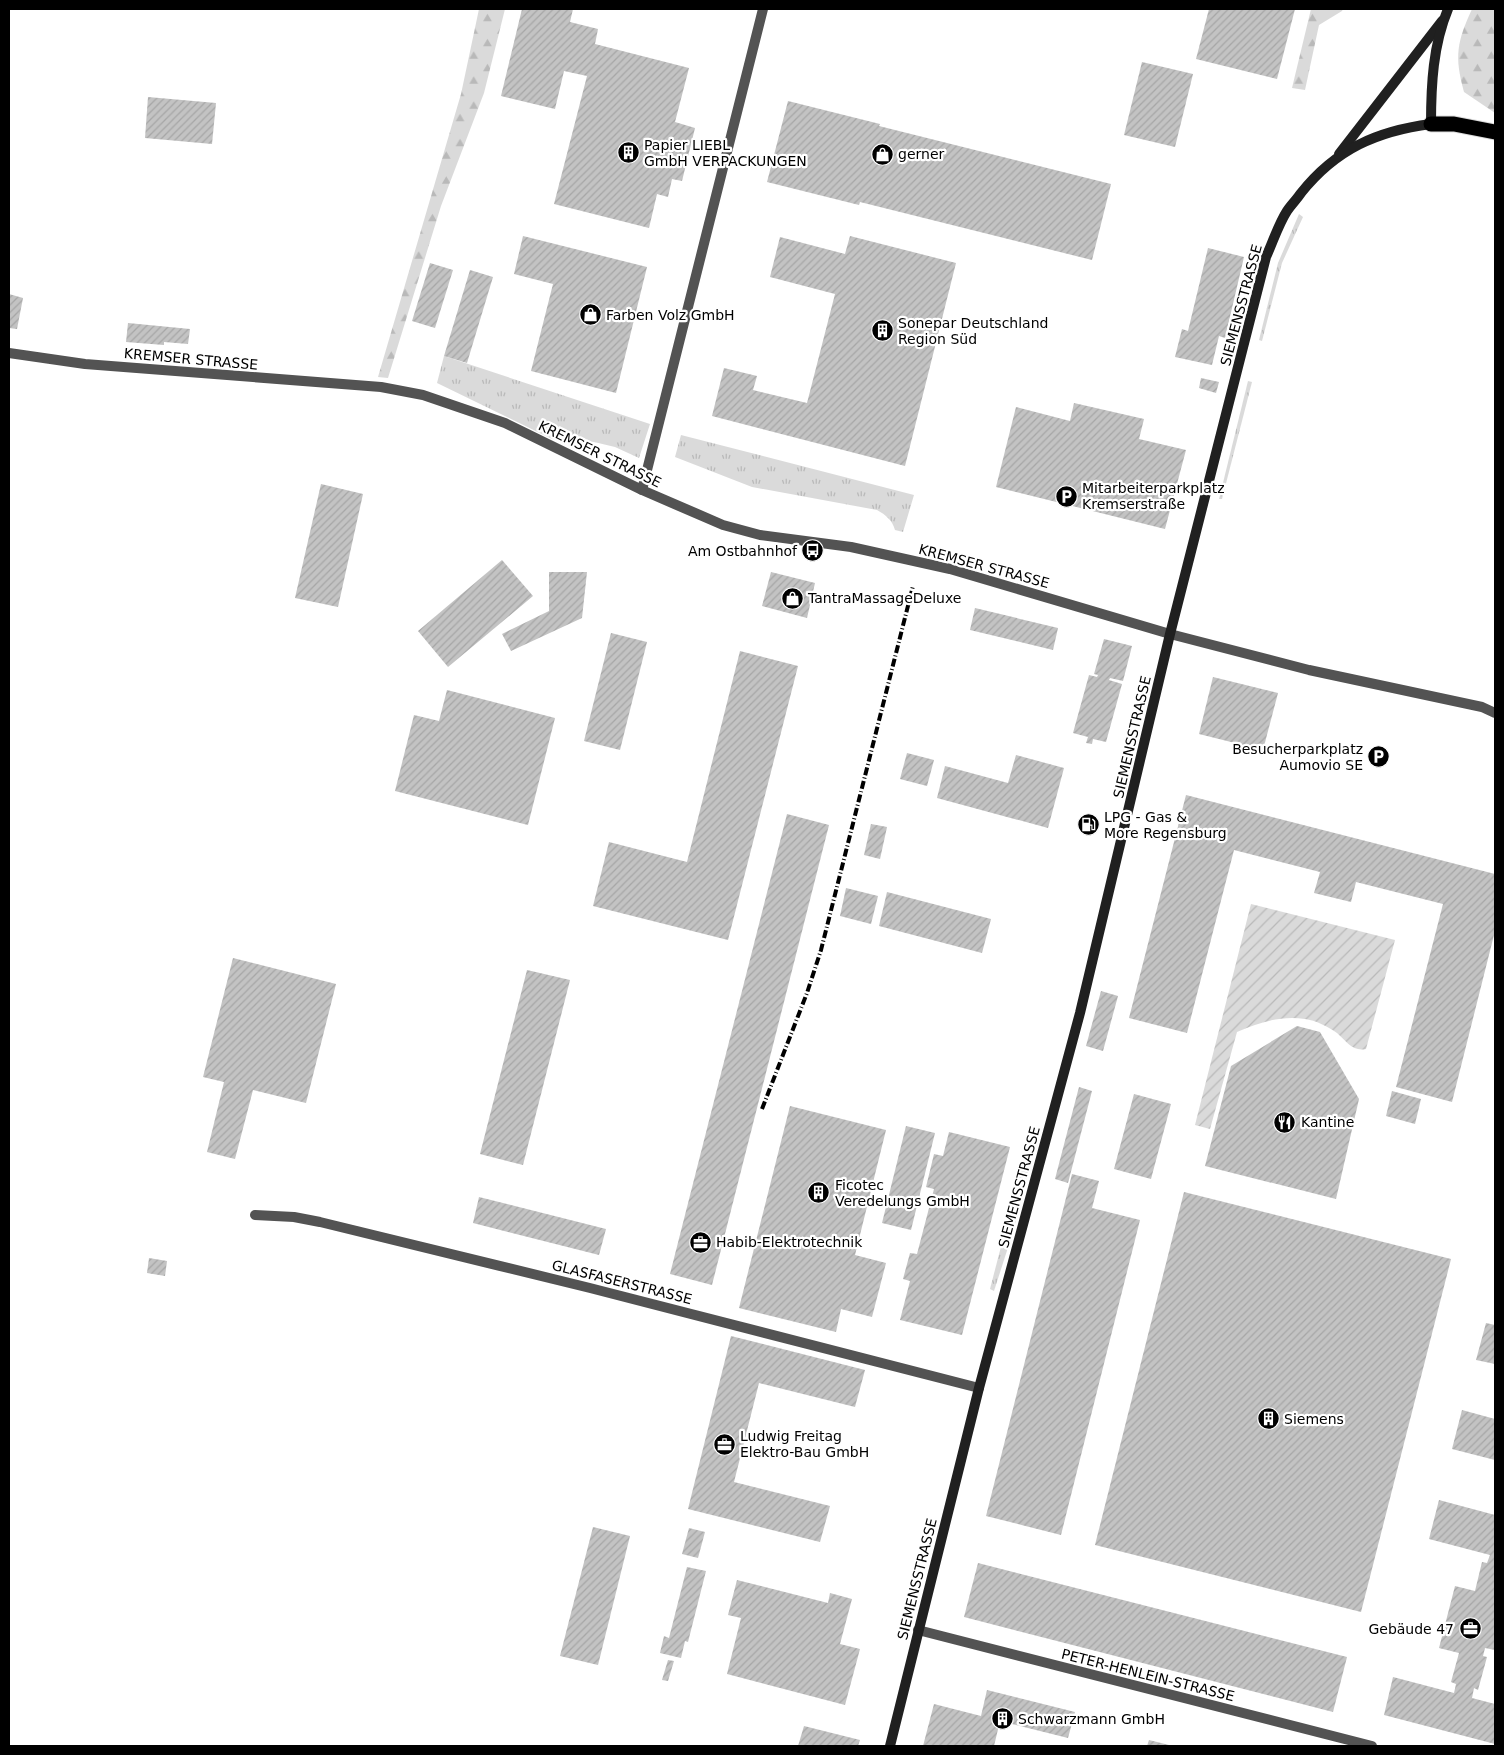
<svg xmlns="http://www.w3.org/2000/svg" width="1504" height="1755" font-family="'DejaVu Sans',sans-serif">
  <style>
    .grass { fill: url(#grass-tufts) }
    .forest { fill: url(#forest-firs) }
    .garden { fill: url(#garden-furrows) }
    .building { fill: url(#building-hatch) }
    .lines { fill: none; stroke-linecap: round; stroke-linejoin: round }
    .highway-casing { stroke: #dbdbdb; stroke-width: 17 }
    .street { stroke: #535353; stroke-width: 10 }
    .secondary { stroke: #202020; stroke-width: 10 }
    .highway { stroke: #000; stroke-width: 15 }
    .rail { stroke: #000; stroke-width: 4; stroke-dasharray: 8 2.5 1 2.5; stroke-linecap: butt }
    .labels { text-anchor: middle; dominant-baseline: central; stroke-width: 4.5; stroke-linejoin: round; paint-order: stroke }
    .poi-label { font-size: 14px; fill: #000; stroke: #fff; text-anchor: start }
    .street-label { font-size: 14px; fill: #000; stroke: #fff }
  </style>
  <defs>
    <pattern id="grass-tufts" width="24" height="20" patternUnits="userSpaceOnUse" patternTransform="scale(1.25)"><rect width="24" height="20" fill="#dadada"/><path d="M3 7l-1-3M5 7V3M7 7l1-3M15 17l-1-3M17 17v-4M19 17l1-3" fill="none" stroke="#b9b9b9"/></pattern>
    <pattern id="forest-firs" width="22" height="20" patternUnits="userSpaceOnUse" patternTransform="scale(1.25)"><rect width="22" height="20" fill="#dadada"/><path d="M5 1l3.5 6h-7zM16 11l3.5 6h-7z" fill="#b9b9b9"/></pattern>
    <pattern id="garden-furrows" width="10" height="10" patternUnits="userSpaceOnUse" patternTransform="scale(1.25)"><rect width="10" height="10" fill="#dadada"/><path d="M-1 1l2-2M0 10L10 0M9 11l2-2" fill="none" stroke="#b9b9b9"/></pattern>
    <pattern id="building-hatch" width="6" height="6" patternUnits="userSpaceOnUse" patternTransform="scale(1.25)"><rect width="6" height="6" fill="#c3c3c3"/><path d="M-1 1l2-2M0 6l6-6M5 7l2-2" fill="none" stroke="#a6a6a6"/></pattern>
  </defs>
  <rect width="100%" height="100%" fill="#fff"/>
  <g class="grass">
    <polygon points="1299,214 1303,217 1282,263 1262,341 1259,340 1278,263"/>
    <polygon points="444,356 650,424 639,458 615,447 594,442 552,439 437,383"/>
    <polygon points="1248,381 1252,382 1222,499 1219,499"/>
    <path d="M681,435l233,60 -11,37 -8,-2c-3,-10 -9,-15 -18,-20l-125,-23 -77,-30z"/>
    <polygon points="1025,1154 1030,1156 1031,1160 1013,1232 994,1291 990,1289"/>
  </g>
  <g class="forest">
    <polygon points="479,9 505,9 484,93 441,206 388,378 378,377 461,94"/>
    <polygon points="1311,9 1343,9 1342,11 1319,25 1305,90 1292,88"/>
    <path d="M1472,9h23v104l-31,-21c-10,-36 -7,-50 8,-83z"/>
  </g>
  <path class="garden" d="M1251,904l144,36 -29,109c-13,3 -20,-8 -29,-16 -8,-6 -22,-13 -32,-14 -24,-4 -47,4 -68,13l-27,97 -15,-4z"/>
  <g class="building">
    <polygon points="522,9 573,9 570,22 598,29 595,44 689,68 675,122 695,128 682,181 672,179 668,197 657,194 649,228 554,204 587,76 564,71 555,109 501,96"/>
    <polygon points="1209,9 1295,9 1277,79 1196,59"/>
    <polygon points="1142,62 1193,74 1175,147 1124,135"/>
    <polygon points="148,97 216,103 212,144 145,138"/>
    <polygon points="788,101 880,124 879,126 1111,184 1092,260 860,202 859,205 767,182"/>
    <polygon points="523,236 647,267 616,393 531,371 553,284 514,274"/>
    <polygon points="850,236 956,263 905,466 712,416 724,368 757,376 753,390 807,403 835,294 770,277 780,237 845,254"/>
    <polygon points="1208,248 1244,257 1225,338 1219,336 1212,365 1175,357 1182,329 1188,331"/>
    <polygon points="430,263 453,270 435,328 412,321"/>
    <polygon points="470,270 493,277 467,363 444,356"/>
    <polygon points="9,294 23,298 17,329 9,328"/>
    <polygon points="128,323 190,329 188,344 164,342 164,345 126,342"/>
    <polygon points="1201,378 1219,382 1216,393 1199,388"/>
    <polygon points="1074,403 1144,419 1139,439 1186,450 1165,529 996,487 1016,407 1070,421"/>
    <polygon points="321,484 363,494 338,607 295,598"/>
    <polygon points="502,560 533,596 448,667 418,631"/>
    <polygon points="549,572 587,572 582,618 511,651 502,634 549,611"/>
    <polygon points="771,572 815,583 807,618 762,606"/>
    <polygon points="975,608 1058,628 1053,650 970,630"/>
    <polygon points="611,633 647,642 620,750 584,741"/>
    <polygon points="1104,639 1132,646 1123,681 1110,678 1109,680 1122,684 1106,742 1093,739 1092,744 1086,743 1088,737 1073,733 1089,675 1097,677 1098,675 1094,674"/>
    <polygon points="740,651 798,666 728,940 593,906 609,842 687,862"/>
    <polygon points="1213,677 1278,693 1263,750 1199,734"/>
    <polygon points="447,690 555,718 528,825 395,791 414,715 439,721"/>
    <polygon points="907,753 934,760 927,786 900,779"/>
    <polygon points="1016,755 1064,768 1048,828 937,798 945,766 1008,783"/>
    <polygon points="1186,795 1495,874 1495,931 1452,1102 1396,1087 1443,904 1356,882 1351,902 1314,893 1320,872 1234,850 1187,1033 1129,1018"/>
    <polygon points="787,814 829,825 712,1285 670,1274"/>
    <polygon points="871,824 887,827 880,859 864,855"/>
    <polygon points="846,888 878,896 871,924 840,916"/>
    <polygon points="887,892 991,919 982,953 879,926"/>
    <polygon points="233,958 336,984 306,1103 253,1090 235,1159 207,1152 224,1082 203,1077"/>
    <polygon points="527,970 570,980 523,1165 480,1154"/>
    <polygon points="1101,991 1118,996 1103,1051 1086,1046"/>
    <polygon points="1297,1026 1320,1032 1359,1099 1336,1199 1205,1166 1231,1066"/>
    <polygon points="1079,1087 1092,1091 1068,1183 1055,1179"/>
    <polygon points="1392,1091 1421,1099 1415,1124 1386,1116"/>
    <polygon points="1134,1094 1171,1104 1151,1179 1114,1169"/>
    <polygon points="790,1106 886,1130 855,1255 886,1263 872,1317 841,1309 836,1332 739,1308"/>
    <polygon points="906,1126 935,1133 911,1230 882,1223"/>
    <polygon points="949,1132 1010,1147 962,1335 900,1320 910,1281 903,1279 910,1253 917,1254 934,1189 926,1187 934,1154 943,1156"/>
    <polygon points="1072,1174 1099,1181 1092,1208 1140,1220 1061,1535 986,1516"/>
    <polygon points="1184,1192 1451,1259 1361,1612 1095,1545"/>
    <polygon points="479,1197 606,1229 599,1255 473,1223"/>
    <polygon points="149,1258 167,1261 165,1276 147,1273"/>
    <polygon points="1486,1323 1495,1325 1495,1364 1476,1360"/>
    <polygon points="731,1336 865,1370 855,1407 759,1383 734,1482 830,1506 820,1542 688,1509"/>
    <polygon points="1462,1410 1495,1419 1495,1460 1452,1449"/>
    <polygon points="1439,1500 1495,1515 1495,1650 1485,1648 1483,1656 1487,1657 1478,1690 1474,1688 1472,1698 1495,1704 1495,1744 1384,1715 1393,1677 1454,1693 1456,1684 1451,1682 1459,1653 1439,1648 1455,1586 1475,1591 1482,1562 1487,1563 1490,1555 1429,1539"/>
    <polygon points="593,1527 630,1536 598,1665 560,1656"/>
    <polygon points="689,1528 705,1532 698,1558 682,1554"/>
    <polygon points="978,1563 1347,1657 1333,1712 964,1617"/>
    <polygon points="687,1567 706,1571 688,1642 685,1641 681,1658 660,1653 664,1636 669,1638"/>
    <polygon points="737,1580 828,1603 830,1593 852,1599 840,1644 860,1649 845,1705 727,1674 741,1618 728,1615"/>
    <polygon points="668,1660 674,1661 668,1681 662,1680"/>
    <polygon points="987,1690 1075,1712 1068,1738 1000,1721 994,1746 923,1746 934,1704 981,1716"/>
    <polygon points="804,1726 860,1740 858,1746 798,1746"/>
    <polygon points="1149,1740 1173,1746 1147,1746"/>
  </g>
  <g class="lines">
    <defs>
      <polyline id="highway" points="1431,124 1454,124 1495,132"/>
    </defs>
    <use href="#highway" class="highway-casing"/>
    <g class="street">
      <polyline points="9,353 85,364 381,387 423,395 505,423 642,490 723,525 760,535 851,547 950,569 1170,634 1309,670 1482,707 1495,713"/>
      <polyline points="642,490 763,9"/>
      <polyline points="255,1215 294,1217 320,1222 590,1288 979,1388"/>
      <polyline points="918,1630 1372,1746"/>
    </g>
    <g class="secondary">
      <polyline points="1339,154 1442,21"/>
      <path d="M890,1746l89,-358 101,-375 90,-379 96,-377c7,-15 12,-32 21,-46 4,-6 10,-12 14,-18 35,-44 76,-62 130,-69 0,-39 2,-79 17,-115"/>
    </g>
    <use href="#highway" class="highway"/>
    <polyline class="rail" points="762,1109 807,993 821,950 913,586"/>
  </g>
  <defs>
    <symbol id="building-disc" viewBox="-11 -11 22 22"><circle r="9.5" fill="#000" stroke="#fff"/><path d="M-4-6H4V6H1V3H-1V6H-4ZM-2.5-4.3h1.7v1.8h-1.7ZM.8-4.3h1.7v1.8H.8ZM-2.5-1h1.7V.8h-1.7ZM.8-1h1.7V.8H.8Z" fill="#fff"/></symbol>
    <symbol id="shop-disc" viewBox="-11 -11 22 22"><circle r="9.5" fill="#000" stroke="#fff"/><path d="M-5-2.5h2.3a2.7 3.5 0 0 1 5.4 0H5L5.5 6h-11ZM-1.5-2.5h3a1.5 2.3 0 0 0-3 0Z" fill="#fff"/></symbol>
    <symbol id="parking-disc" viewBox="-11 -11 22 22"><circle r="9.5" fill="#000" stroke="#fff"/><path d="M-3.5-5.5H1a3.5 3.5 0 0 1 0 7H-1V5.5H-3.5ZM-1-3.4V-.6H.8a1.4 1.4 0 0 0 0-2.8Z" fill="#fff"/></symbol>
    <symbol id="bus-disc" viewBox="-11 -11 22 22"><circle r="9.5" fill="#000" stroke="#fff"/><path d="M-5-6H5V4H4V6H2V4H-2V6H-4V4H-5ZM-3.5-4V0h7V-4ZM-3.5 1.2v1.5H-2V1.2ZM2 1.2v1.5H3.5V1.2Z" fill="#fff"/></symbol>
    <symbol id="fuel-disc" viewBox="-11 -11 22 22"><circle r="9.5" fill="#000" stroke="#fff"/><path d="M-5.5-6h7V0h2V4h1.3V-2.5L3-4.5l.8-.8L6-3V5H2.5V1h-1V6h-7ZM-4.2-4.7v3.2H.2V-4.7Z" fill="#fff"/></symbol>
    <symbol id="restaurant-disc" viewBox="-11 -11 22 22"><circle r="9.5" fill="#000" stroke="#fff"/><path d="M-5-6h1v4h1v-4h1v4h1v-4h1v5L-1.5 .5V6h-2V.5L-5-1ZM5-6V6H3V1.5H1.5Q1.5-4 5-6Z" fill="#fff"/></symbol>
    <symbol id="office-disc" viewBox="-11 -11 22 22"><circle r="9.5" fill="#000" stroke="#fff"/><path d="M-6-3h4V-5.5h4V-3h4V5H-6ZM-1-4.5V-3h2v-1.5ZM-6 0V1H6V0Z" fill="#fff"/></symbol>
  </defs>
  <g fill-rule="evenodd">
    <use href="#building-disc" x="616" y="140" width="25" height="25"/>
    <use href="#shop-disc" x="870" y="142" width="25" height="25"/>
    <use href="#shop-disc" x="578" y="302" width="25" height="25"/>
    <use href="#building-disc" x="870" y="318" width="25" height="25"/>
    <use href="#parking-disc" x="1054" y="484" width="25" height="25"/>
    <use href="#bus-disc" x="800" y="538" width="25" height="25"/>
    <use href="#shop-disc" x="780" y="586" width="25" height="25"/>
    <use href="#parking-disc" x="1366" y="744" width="25" height="25"/>
    <use href="#fuel-disc" x="1076" y="812" width="25" height="25"/>
    <use href="#restaurant-disc" x="1272" y="1110" width="25" height="25"/>
    <use href="#building-disc" x="806" y="1180" width="25" height="25"/>
    <use href="#office-disc" x="688" y="1230" width="25" height="25"/>
    <use href="#building-disc" x="1256" y="1406" width="25" height="25"/>
    <use href="#office-disc" x="712" y="1432" width="25" height="25"/>
    <use href="#office-disc" x="1458" y="1616" width="25" height="25"/>
    <use href="#building-disc" x="990" y="1706" width="25" height="25"/>
  </g>
  <g class="labels">
    <g class="poi-label">
      <text x="644" y="145">Papier LIEBL<tspan x="644" dy="16">GmbH VERPACKUNGEN</tspan></text>
      <text x="898" y="154">gerner</text>
      <text x="606" y="315">Farben Volz GmbH</text>
      <text x="898" y="323">Sonepar Deutschland<tspan x="898" dy="16">Region Süd</tspan></text>
      <text x="1082" y="488">Mitarbeiterparkplatz<tspan x="1082" dy="16">Kremserstraße</tspan></text>
      <text x="797" y="551" text-anchor="end">Am Ostbahnhof</text>
      <text x="808" y="598">TantraMassageDeluxe</text>
      <text x="1363" y="749" text-anchor="end">Besucherparkplatz<tspan x="1363" dy="16">Aumovio SE</tspan></text>
      <text x="1104" y="817">LPG - Gas &amp;<tspan x="1104" dy="16">More Regensburg</tspan></text>
      <text x="1301" y="1122">Kantine</text>
      <text x="835" y="1185">Ficotec<tspan x="835" dy="16">Veredelungs GmbH</tspan></text>
      <text x="716" y="1242">Habib-Elektrotechnik</text>
      <text x="1284" y="1419">Siemens</text>
      <text x="740" y="1436">Ludwig Freitag<tspan x="740" dy="16">Elektro-Bau GmbH</tspan></text>
      <text x="1454" y="1629" text-anchor="end">Gebäude 47</text>
      <text x="1018" y="1719">Schwarzmann GmbH</text>
    </g>
    <g class="street-label">
      <text transform="translate(1241 305) rotate(-75)">SIEMENSSTRASSE</text>
      <text transform="translate(191 359) rotate(5)">KREMSER STRASSE</text>
      <text transform="translate(600 454) rotate(26)">KREMSER STRASSE</text>
      <text transform="translate(984 566) rotate(15)">KREMSER STRASSE</text>
      <text transform="translate(1132 737) rotate(-77)">SIEMENSSTRASSE</text>
      <text transform="translate(1019 1187) rotate(-75)">SIEMENSSTRASSE</text>
      <text transform="translate(622 1282) rotate(14)">GLASFASERSTRASSE</text>
      <text transform="translate(917 1579) rotate(-76)">SIEMENSSTRASSE</text>
      <text transform="translate(1148 1675) rotate(14)">PETER-HENLEIN-STRASSE</text>
    </g>
  </g>
  <rect width="1504" height="1755" fill="none" stroke="#000000" stroke-width="20"/>
</svg>
